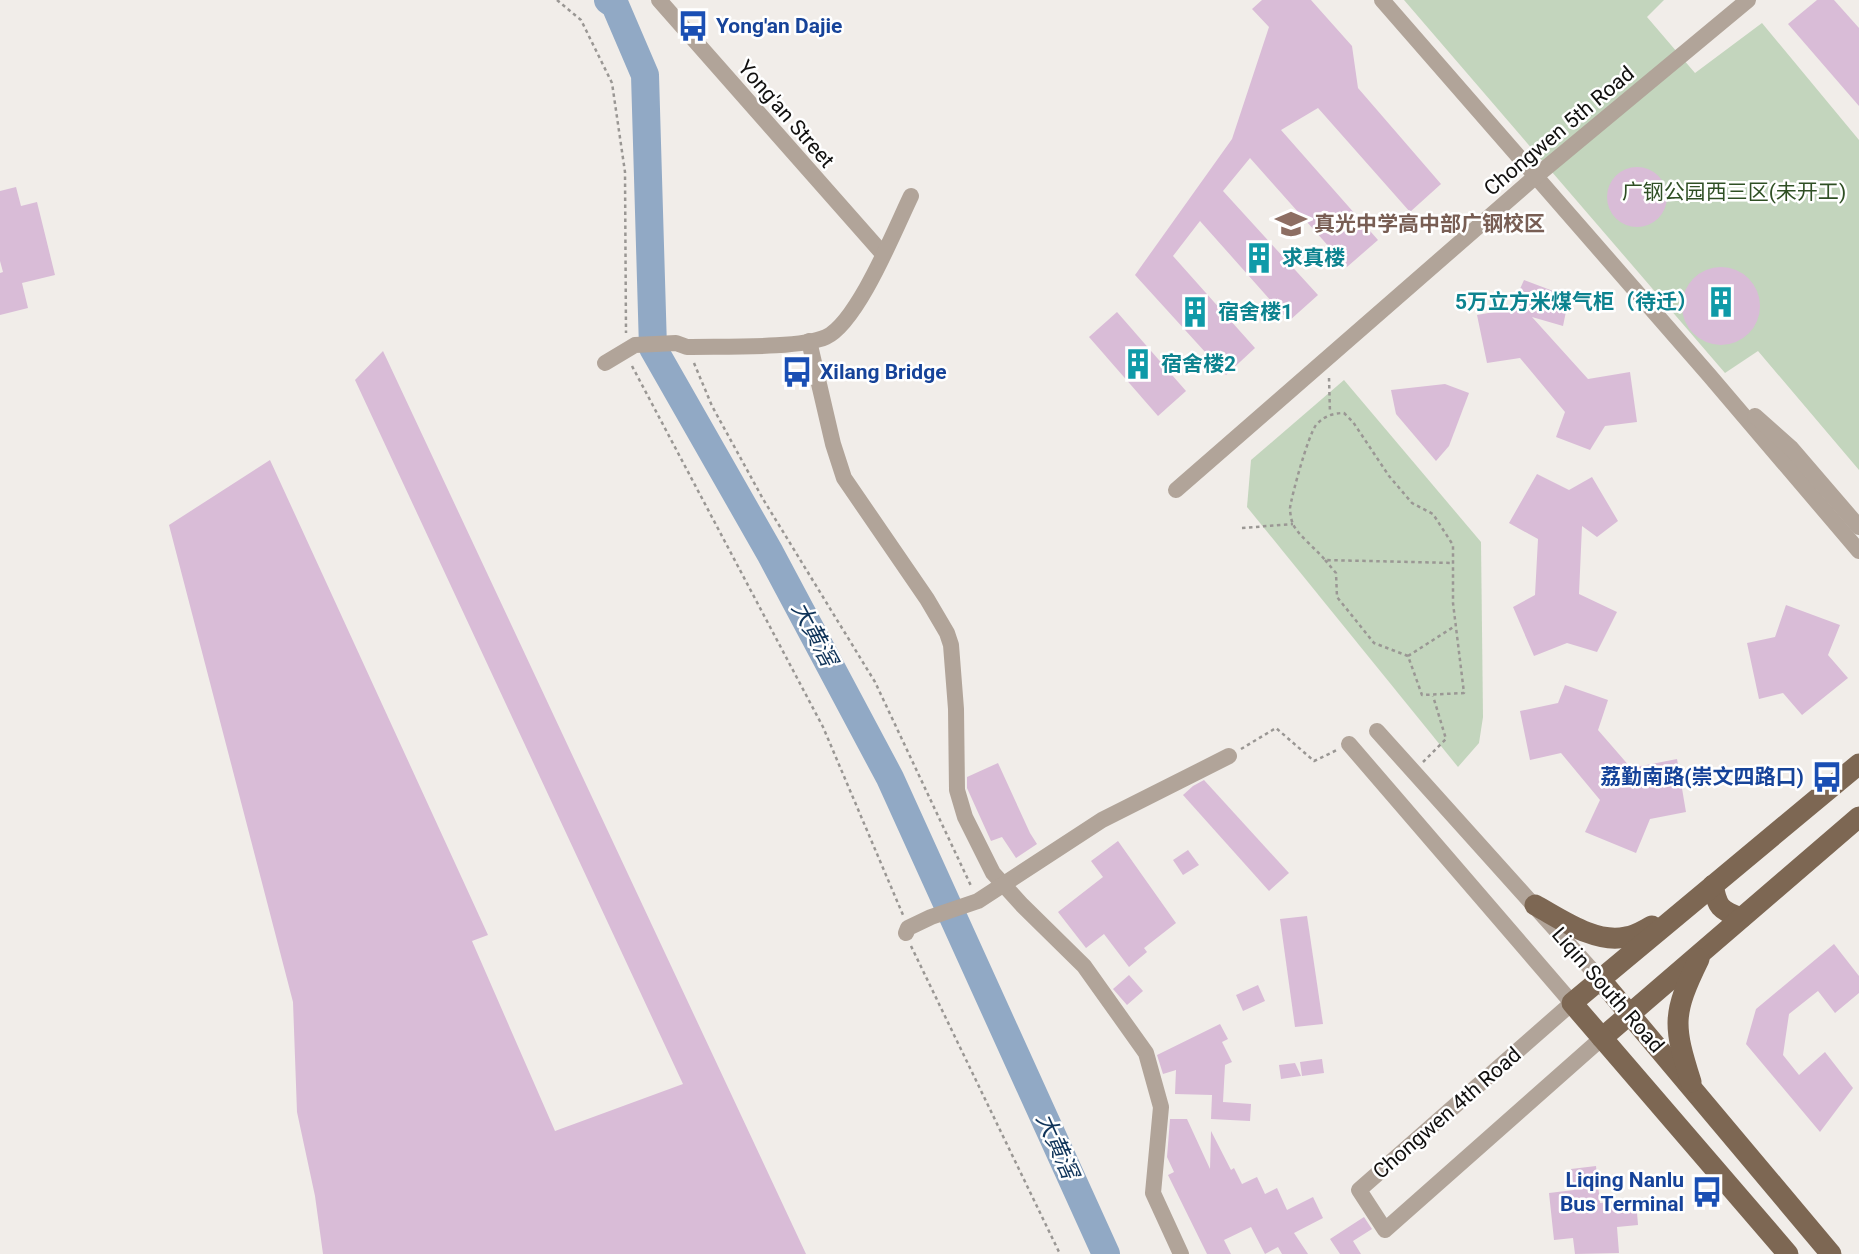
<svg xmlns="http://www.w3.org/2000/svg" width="1859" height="1254" font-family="Roboto,'Noto Sans SC',sans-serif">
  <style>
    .green { fill: #c3d5bd }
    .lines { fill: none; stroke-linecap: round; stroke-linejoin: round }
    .river { stroke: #91a9c5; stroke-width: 28 }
    .building { fill: #d9bcd7 }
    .path { stroke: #9a9794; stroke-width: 2.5; stroke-dasharray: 3.5 3.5; stroke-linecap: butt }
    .minor { stroke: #b1a499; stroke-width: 16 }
    .major { stroke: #7d6753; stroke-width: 21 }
    .labels { text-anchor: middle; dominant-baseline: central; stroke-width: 5; stroke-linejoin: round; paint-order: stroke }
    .transit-label { font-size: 21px; font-weight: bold; fill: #164399; stroke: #fff; text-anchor: start }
    .street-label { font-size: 21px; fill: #11100f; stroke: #fff }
    .park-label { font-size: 21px; fill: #2f4f24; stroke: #fff }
    .education-label { font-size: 21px; font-weight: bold; fill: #785e54; stroke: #fff; text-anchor: start }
    .culture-label { font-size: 21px; font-weight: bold; fill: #0d838f; stroke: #fff; text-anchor: start }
    .water-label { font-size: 23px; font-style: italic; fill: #103459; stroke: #fff }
  </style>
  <rect width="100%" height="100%" fill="#f1ede9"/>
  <g class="green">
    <polygon points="1404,0 1664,0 1647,17 1695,73 1762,23 1859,140 1859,470 1758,351 1725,373"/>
    <polygon points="1344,380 1481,542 1483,717 1479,743 1458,767 1247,507 1251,460"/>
  </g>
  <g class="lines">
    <polyline class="river" points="608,0 615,5 645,75 653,348 770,553 890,778 1106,1254"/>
  </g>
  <g class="building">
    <polygon points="1262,0 1311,0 1352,46 1358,88 1441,184 1410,212 1318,108 1281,130 1378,240 1347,267 1250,158 1223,191 1318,295 1289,321 1200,221 1173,256 1255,348 1226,375 1135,275 1232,139 1269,27 1252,9"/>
    <polygon points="1817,0 1834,0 1859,28 1859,106 1788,24"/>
    <circle cx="1637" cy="197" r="30"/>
    <polygon points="16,187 21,206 37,202 55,275 22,283 28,308 0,315 0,273 3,272 0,261 0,191"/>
    <circle cx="1721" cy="306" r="39"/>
    <polygon points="1524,280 1569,297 1563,326 1532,317 1588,379 1630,372 1637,422 1605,426 1590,450 1556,437 1565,412 1520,358 1487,363 1477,315 1511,309"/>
    <polygon points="1117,312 1186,391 1158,416 1089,337"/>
    <polygon points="383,351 806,1254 323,1254 315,1196 297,1112 293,1002 169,525 270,460 488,935 472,941 555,1131 683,1084 355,380"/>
    <polygon points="1445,384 1469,393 1449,446 1436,461 1396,414 1391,390"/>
    <polygon points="1537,474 1569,490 1592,477 1618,521 1597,537 1582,526 1579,594 1617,612 1597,652 1567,643 1534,656 1513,607 1535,595 1538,539 1509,523"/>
    <polygon points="1786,605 1840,625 1828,655 1848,678 1802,715 1783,693 1759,699 1747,643 1775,637"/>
    <polygon points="1565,685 1608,700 1598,730 1631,768 1677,759 1686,812 1650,819 1636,853 1585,832 1600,800 1561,753 1530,760 1520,711 1558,703"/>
    <polygon points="998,763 1030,833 1037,844 1016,858 1002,837 991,841 967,788 967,777"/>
    <polygon points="1204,780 1289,873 1269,891 1183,795 1193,786"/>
    <polygon points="1118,841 1176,923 1144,948 1147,952 1129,967 1104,934 1086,948 1058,912 1103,877 1091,861"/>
    <polygon points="1188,850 1199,865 1183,875 1173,860"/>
    <polygon points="1307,916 1323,1024 1295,1027 1280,919"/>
    <polygon points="1834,944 1859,976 1859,993 1835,1013 1818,991 1789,1014 1783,1055 1799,1075 1825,1052 1853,1088 1820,1132 1746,1044 1756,1009"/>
    <polygon points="1129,975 1143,991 1127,1005 1113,989"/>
    <polygon points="1258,985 1265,1001 1243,1011 1236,995"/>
    <polygon points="1220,1024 1228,1039 1222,1042 1232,1062 1225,1065 1223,1102 1251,1104 1250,1121 1211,1119 1212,1095 1175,1094 1176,1070 1163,1074 1157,1055"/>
    <polygon points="1322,1059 1324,1073 1302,1076 1300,1062"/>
    <polygon points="1295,1063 1301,1076 1281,1079 1279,1065"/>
    <polygon points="1170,1119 1187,1119 1210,1169 1211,1131 1231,1170 1234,1168 1242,1184 1257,1177 1265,1194 1277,1188 1287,1210 1313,1197 1323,1218 1294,1233 1308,1254 1282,1254 1278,1247 1265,1254 1251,1227 1224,1240 1231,1254 1207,1254 1168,1175 1174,1172 1167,1157"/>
    <polygon points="1596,1166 1600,1203 1636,1200 1638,1225 1617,1227 1619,1253 1575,1254 1573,1238 1554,1240 1549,1193 1574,1190 1571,1169"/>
    <polygon points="1364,1217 1372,1229 1353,1241 1361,1254 1340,1254 1330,1239"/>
  </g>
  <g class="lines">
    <g class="path">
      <polyline points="557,0 581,20 612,83 625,172 626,333"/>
      <polyline points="694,363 712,406 763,499 875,682 972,888"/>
      <polyline points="632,366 823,727 903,915"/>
      <polyline points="1329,378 1330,413"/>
      <polyline points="1242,528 1293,524"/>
      <path d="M1325,560l11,13 1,24 37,46 34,13 14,39 42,-2 -11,-90v-58l-20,-31 -21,-11 -23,-27 -36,-54 -9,-9c-11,0 -20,3 -28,12 -8,11 -24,69 -26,83 0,4 1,12 3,16 4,10 24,26 32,36l128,3"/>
      <polyline points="1408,656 1455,626"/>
      <polyline points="1241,749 1276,728 1314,761 1337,750"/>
      <polyline points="1423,762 1446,739 1433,696"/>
      <polyline points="911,946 1060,1254"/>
    </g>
    <g class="minor">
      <polyline points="659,0 883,254"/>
      <polyline points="1382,0 1709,375 1859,551"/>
      <polyline points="809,341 833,444 844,478 927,599 947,633 951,645 956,709 957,790 965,817 993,873 1022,905 1084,966 1146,1053 1161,1107 1153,1193 1181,1254"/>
      <path d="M605,363l30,-18 41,-2 11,4c33,-1 112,2 139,-10 32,-15 69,-108 85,-141"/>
      <polyline points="1755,416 1791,448 1859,527"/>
      <polyline points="1176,490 1535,177 1748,0"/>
      <polyline points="1377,731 1600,979"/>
      <polyline points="1349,744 1572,1003 1359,1190 1385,1230 1602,1038"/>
      <polyline points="906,933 908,928 931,917 978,901 1102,820 1229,756"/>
    </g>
    <g class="major">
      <path d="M1713,885c4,22 7,25 28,33"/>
      <path d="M1535,905c26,14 60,39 91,32 9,-1 18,-7 26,-11"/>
      <polyline points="1600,979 1831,1254"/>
      <polyline points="1602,1038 1859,817"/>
      <path d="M1691,1082c-18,-57 -19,-68 8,-123"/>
      <polyline points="1788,1254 1572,1003 1859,764"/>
    </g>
  </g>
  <defs>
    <symbol id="bus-bare" viewBox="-9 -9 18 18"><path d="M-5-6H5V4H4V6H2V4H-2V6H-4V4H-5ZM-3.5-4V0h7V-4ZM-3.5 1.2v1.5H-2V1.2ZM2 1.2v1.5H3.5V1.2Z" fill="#1a4fb4" stroke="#fff" stroke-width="2.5" paint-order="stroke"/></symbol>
    <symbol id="school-bare" viewBox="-9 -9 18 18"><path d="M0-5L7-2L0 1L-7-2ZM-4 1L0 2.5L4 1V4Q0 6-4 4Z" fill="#8d6e63" stroke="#fff" stroke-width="2.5" paint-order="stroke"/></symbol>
    <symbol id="building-bare" viewBox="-9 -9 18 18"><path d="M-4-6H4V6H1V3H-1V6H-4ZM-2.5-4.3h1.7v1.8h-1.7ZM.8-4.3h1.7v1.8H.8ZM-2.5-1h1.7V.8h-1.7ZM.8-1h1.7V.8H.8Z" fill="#0f9aa8" stroke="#fff" stroke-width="2.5" paint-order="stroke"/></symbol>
  </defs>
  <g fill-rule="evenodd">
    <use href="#bus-bare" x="671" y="4" width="44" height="44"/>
    <use href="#school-bare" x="1269" y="202" width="44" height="44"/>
    <use href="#building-bare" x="1237" y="236" width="44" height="44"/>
    <use href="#building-bare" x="1699" y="280" width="44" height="44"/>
    <use href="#building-bare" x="1173" y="290" width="44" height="44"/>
    <use href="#building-bare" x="1116" y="342" width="44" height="44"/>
    <use href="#bus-bare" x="775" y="350" width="44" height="44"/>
    <use href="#bus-bare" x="1805" y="755" width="44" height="44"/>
    <use href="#bus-bare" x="1685" y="1170" width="44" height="44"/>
  </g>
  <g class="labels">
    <g class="transit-label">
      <text x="716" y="26">Yong'an Dajie</text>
      <text x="820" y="372">Xilang Bridge</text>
      <text x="1804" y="777" text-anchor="end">荔勤南路(崇文四路口)</text>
      <text x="1684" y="1180" text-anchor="end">Liqing Nanlu<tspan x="1684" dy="24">Bus Terminal</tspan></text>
    </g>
    <g class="street-label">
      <text transform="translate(786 114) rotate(49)">Yong'an Street</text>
      <text transform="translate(1559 131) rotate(-40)">Chongwen 5th Road</text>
      <text transform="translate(1608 990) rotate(49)">Liqin South Road</text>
      <text transform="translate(1447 1113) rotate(-41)">Chongwen 4th Road</text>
    </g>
    <g class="park-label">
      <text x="1734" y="192">广钢公园西三区(未开工)</text>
    </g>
    <g class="education-label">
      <text x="1314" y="224">真光中学高中部广钢校区</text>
    </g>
    <g class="culture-label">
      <text x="1282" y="258">求真楼</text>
      <text x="1698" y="302" text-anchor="end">5万立方米煤气柜（待迁）</text>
      <text x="1218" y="312">宿舍楼1</text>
      <text x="1161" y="364">宿舍楼2</text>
    </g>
    <g class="water-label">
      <text transform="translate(814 634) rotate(62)">大黄滘</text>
      <text transform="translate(1057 1146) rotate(66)">大黄滘</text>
    </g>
  </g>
</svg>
